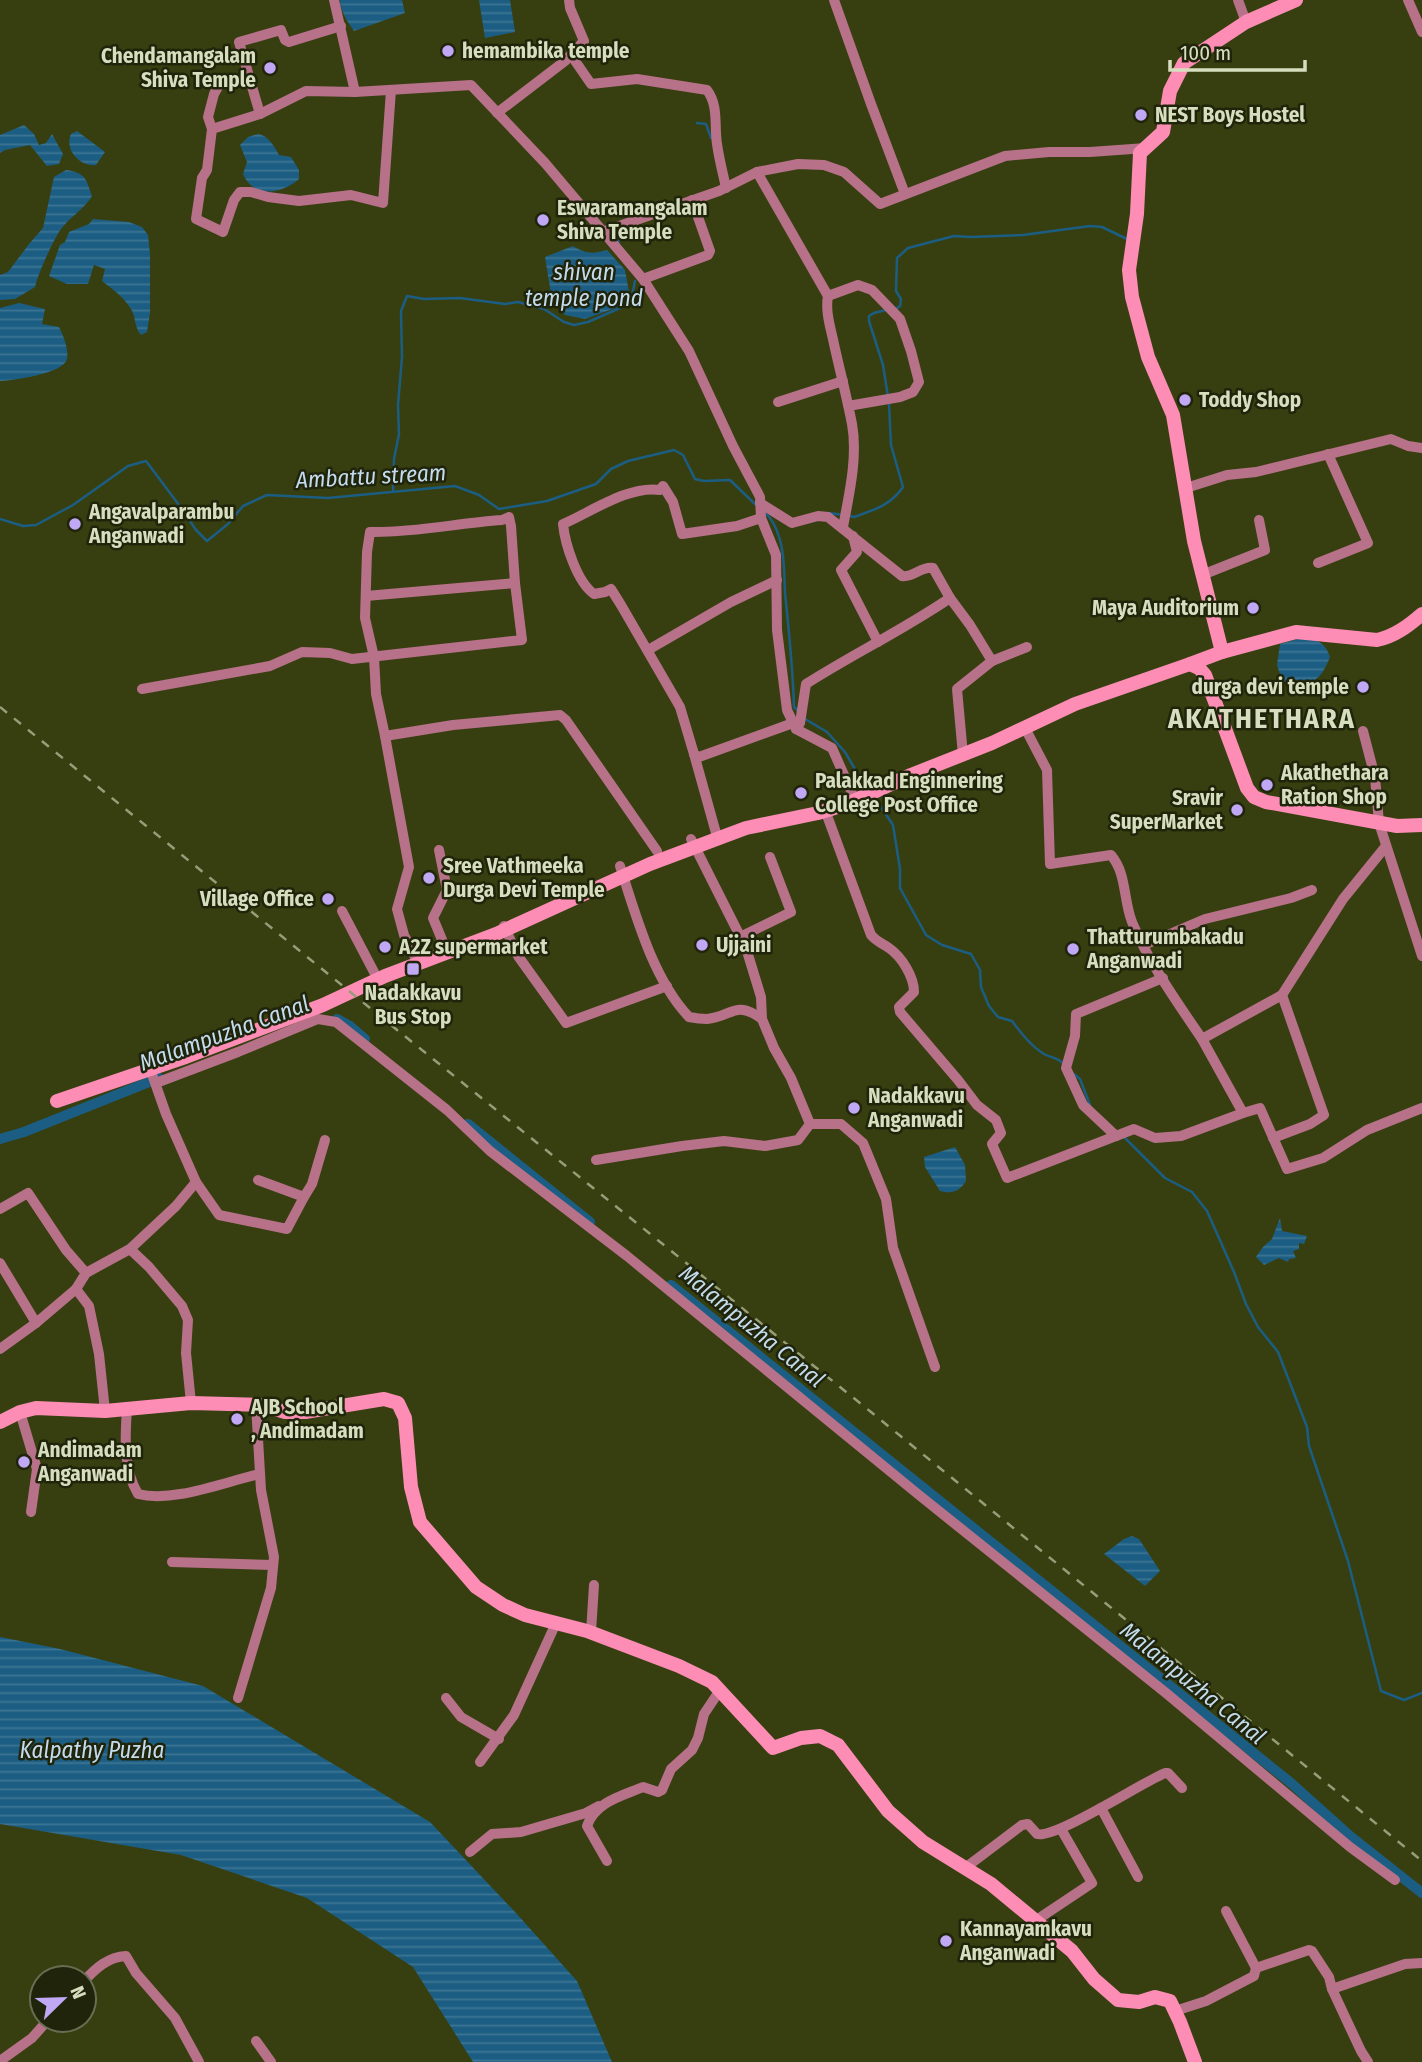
<svg xmlns="http://www.w3.org/2000/svg" width="1422" height="2062" font-family="'Fira Sans Condensed',sans-serif">
  <style>
    .water { fill: url(#water-rules) }
    .lines { fill: none; stroke-linecap: round; stroke-linejoin: round }
    .stream { stroke: #1c5e83; stroke-width: 2.5 }
    .canal { stroke: #1c5e83; stroke-width: 10 }
    .street { stroke: #b77189; stroke-width: 10 }
    .secondary { stroke: #fd8db5; stroke-width: 14 }
    .rail { stroke: #969e79; stroke-width: 2.5; stroke-dasharray: 9 9; stroke-linecap: butt }
    .poi-dot { fill: #c0a8f4; stroke: #1f240a; stroke-width: 2.5 }
    .labels { text-anchor: middle; dominant-baseline: central; stroke-width: 5; stroke-linejoin: round; paint-order: stroke }
    .poi-label { font-size: 21px; font-weight: bold; fill: #d6debf; stroke: #1f240a; text-anchor: start }
    .water-label { font-size: 23px; font-style: italic; fill: #c3dbec; stroke: #1f240a }
    .district-label { font-size: 28px; font-weight: bold; letter-spacing: 2px; fill: #d6debf; stroke: #1f240a }
  </style>
  <defs>
    <pattern id="water-rules" width="6" height="5" patternUnits="userSpaceOnUse" patternTransform="scale(1.75)"><rect width="6" height="5" fill="#1c5e83"/><path d="M0 2.5h6" fill="none" stroke="#3c7593"/></pattern>
  </defs>
  <rect width="100%" height="100%" fill="#373f10"/>
  <g class="water">
    <path d="M340,0h62l3,13 -51,18c-6,-9 -14,-20 -14,-31z"/>
    <polygon points="479,0 510,0 515,32 485,38"/>
    <polygon points="24,125 34,134 39,145 46,143 52,134 63,154 59,164 47,166 30,145 5,150 0,153 0,135"/>
    <path d="M77,131l28,21 -9,13c-16,2 -32,-15 -25,-31z"/>
    <path d="M258,134c11,2 16,12 21,21l12,2 8,13v9c-17,15 -45,20 -56,-5l4,-12 -7,-17 8,-8z"/>
    <path d="M66,170c20,3 20,9 26,26 -8,13 -22,21 -31,33 -8,11 -23,45 -26,58l-20,12 -15,1v-25l8,-3 21,-28 14,-16 11,-51z"/>
    <path d="M93,219l36,3 13,5 6,8 2,19v59l-3,19 -6,3c-7,-8 -5,-18 -10,-26 -7,-12 -19,-20 -29,-28l3,-12 -11,-4 -6,19h-21l-18,-8 11,-31 5,-3 4,-10 20,-8z"/>
    <path d="M573,246c13,8 20,8 34,4l18,20 4,22 -11,15 -33,12 -20,-4 -13,-15 -7,-43z"/>
    <path d="M19,303l26,6 -3,15 17,3c4,8 10,22 8,32 -4,15 -53,21 -67,22v-73z"/>
    <path d="M1305,637c14,4 20,6 25,20 -9,22 -14,25 -36,29l-12,-6 -5,-15 3,-21z"/>
    <path d="M955,1147l10,18 1,16c-7,11 -14,13 -26,10l-15,-24 -1,-10z"/>
    <polygon points="1280,1218 1282,1231 1307,1236 1304,1244 1299,1243 1299,1249 1293,1251 1296,1258 1289,1259 1288,1262 1279,1258 1264,1265 1256,1257 1263,1247 1272,1239"/>
    <polygon points="1132,1536 1139,1539 1160,1571 1145,1586 1104,1554 1124,1539"/>
    <polygon points="0,1637 60,1649 203,1686 430,1822 516,1913 577,1981 612,2062 473,2062 413,1967 307,1898 181,1855 0,1824"/>
  </g>
  <g class="lines">
    <g class="stream">
      <polyline points="697,123 706,124 711,138"/>
      <polyline points="619,244 616,233 622,230"/>
      <polyline points="896,309 900,306 901,299 896,291 897,258 908,248 954,236 970,237 1023,235 1090,226 1102,227 1127,239"/>
      <polyline points="886,310 874,313 869,316 869,321 883,365 888,397"/>
      <polyline points="393,491 394,459 399,434 398,405 402,357 401,311 407,296 424,299 460,298 505,304 518,302 544,309 564,322 574,325 588,322 620,308 632,296 635,281"/>
      <path d="M764,512c8,6 13,17 16,28 5,17 4,35 5,53 4,38 8,76 9,114l4,4"/>
      <polyline points="829,513 844,515"/>
      <path d="M850,516l4,1c20,-7 37,-12 49,-30l-12,-42 -2,-41"/>
      <polyline points="0,519 23,526 36,525 73,505 128,466 146,461 179,505 196,530 207,541 228,524 243,506 267,495 328,498 455,486 479,495 499,509 547,501 596,484 611,469 628,461 674,450 683,455 695,479 704,481 730,480 756,505"/>
      <polyline points="805,719 827,732 845,752 866,788"/>
      <path d="M875,798l18,27 7,44v19l26,47 16,10 29,9 9,16 1,17 8,19 9,11 14,4c9,12 19,25 32,33 8,4 14,4 20,10"/>
      <polyline points="1074,1074 1080,1079 1090,1105"/>
      <polyline points="1125,1138 1165,1178 1192,1192 1207,1211 1234,1272 1246,1304 1258,1327 1278,1352 1307,1427 1309,1446 1348,1561 1381,1691 1404,1700 1422,1693"/>
    </g>
    <g class="canal">
      <polyline points="337,1019 350,1026 365,1039"/>
      <polyline points="468,1124 590,1222"/>
      <polyline points="0,1139 24,1132 159,1078"/>
      <polyline points="671,1285 1291,1783 1350,1836 1422,1893"/>
    </g>
    <g class="street">
      <polyline points="334,0 355,92 471,85 545,163 643,279 689,351 733,446 760,497 761,518 776,555 777,630 787,710 796,729 832,748 855,800"/>
      <polyline points="834,0 871,104 905,194"/>
      <polyline points="1238,0 1246,22"/>
      <polyline points="1408,0 1422,32"/>
      <polyline points="341,26 289,42 285,40 281,30 239,42 260,114 212,129 207,170 202,178 196,219 223,232 234,200 240,192 251,192 268,197 299,201 351,195 383,203 391,90"/>
      <path d="M571,55l20,29 46,-5 70,11c12,16 7,36 10,54 2,15 6,29 9,44"/>
      <polyline points="497,113 565,61 584,41 570,8 569,0"/>
      <polyline points="260,114 306,91 355,92"/>
      <polyline points="212,129 208,117 214,94 218,87"/>
      <polyline points="757,172 828,296"/>
      <polyline points="602,232 719,191 757,172 798,164 824,165 844,172 880,204 1005,156 1049,152 1090,152 1146,148"/>
      <polyline points="643,279 708,255 710,251 692,200"/>
      <polyline points="778,402 843,381"/>
      <polyline points="1186,488 1227,475 1256,472 1391,439 1408,446 1422,448"/>
      <path d="M760,503l32,20 26,-7 10,1 74,59c11,2 19,-10 31,-8l17,30"/>
      <path d="M761,518l-24,8 -55,8 -9,-32 -10,-16 -3,4c-31,-5 -69,22 -97,34 2,20 14,58 31,70l11,-2 6,-3 10,16 59,102 14,47 5,3 94,-34"/>
      <path d="M843,527c6,-32 15,-70 9,-103 -5,-26 -12,-53 -18,-80 -3,-15 -9,-32 -6,-48l30,-11 14,5 28,29 11,32 8,31 -6,10 -13,5 -52,9"/>
      <polyline points="853,536 857,552 841,570 878,642"/>
      <polyline points="1318,563 1368,543 1328,454"/>
      <polyline points="1202,575 1265,550 1259,520"/>
      <path d="M515,583l-4,-57 -2,-9 -7,3c-44,3 -88,13 -132,12l-3,20 -2,66 9,39 2,37 9,42 68,-11 107,-10 6,5 91,131"/>
      <polyline points="648,650 731,602 777,580"/>
      <polyline points="992,661 1027,647"/>
      <polyline points="142,689 270,666 302,652 330,653 352,659 522,640 515,583 366,596"/>
      <path d="M1025,728l22,42 3,94 61,-9c16,19 12,44 21,67 17,41 45,80 70,117l80,-44 61,-96 43,-53"/>
      <path d="M796,729l4,-6 6,-39c47,-30 97,-54 144,-86l20,27 22,36 -35,28 6,66"/>
      <polyline points="1363,731 1375,777 1379,823 1422,956"/>
      <polyline points="385,736 409,867 397,909 404,935 415,957"/>
      <polyline points="694,754 716,833"/>
      <path d="M825,810l46,125c6,7 11,8 18,13 13,9 25,29 25,44l-15,15 1,5 58,68 19,25 19,15 5,13 -9,11 15,34 127,-49 21,9 26,-2 62,-23"/>
      <polyline points="691,839 746,948 761,997 762,1019 774,1048 791,1078 810,1124 841,1124 863,1143 886,1199 893,1248 935,1367"/>
      <polyline points="439,850 447,890 433,918 445,947"/>
      <path d="M620,866c16,50 33,113 69,151 5,1 12,2 18,2 25,-2 28,-20 55,0"/>
      <polyline points="342,911 374,972"/>
      <polyline points="504,926 518,956 566,1023 667,986"/>
      <polyline points="740,937 791,912 770,857"/>
      <polyline points="1144,945 1205,919 1291,898 1312,890"/>
      <polyline points="1202,1039 1243,1113 1260,1108 1287,1169 1323,1158 1367,1130 1422,1108"/>
      <polyline points="153,1077 166,1114 196,1182 219,1215 287,1229 304,1197 258,1180"/>
      <polyline points="156,1083 238,1052 318,1019 336,1022 447,1110 490,1151 627,1256 919,1495 1166,1693 1350,1847 1395,1880"/>
      <polyline points="1116,1136 1083,1105 1066,1068 1075,1036 1076,1014 1163,978"/>
      <polyline points="1273,1138 1310,1124 1324,1115 1282,995"/>
      <polyline points="596,1160 682,1146 724,1141 765,1146 798,1140 810,1124"/>
      <polyline points="304,1197 312,1184 325,1140"/>
      <polyline points="0,1209 28,1193 66,1250 86,1273"/>
      <polyline points="130,1249 149,1267 182,1306 188,1320 186,1353 191,1403"/>
      <polyline points="0,1263 36,1323"/>
      <polyline points="76,1289 89,1306 99,1354 105,1411"/>
      <polyline points="0,1349 36,1323 76,1289 86,1273 130,1249 176,1206 196,1182"/>
      <path d="M127,1409c-2,28 -4,60 11,85 35,9 86,-12 122,-20"/>
      <polyline points="20,1412 37,1469 31,1512"/>
      <polyline points="172,1562 273,1565"/>
      <polyline points="591,1632 594,1585"/>
      <polyline points="238,1698 271,1588 274,1557 261,1490 256,1405"/>
      <polyline points="446,1698 461,1717 499,1739"/>
      <polyline points="480,1762 514,1715 556,1623"/>
      <polyline points="1101,1808 1138,1877"/>
      <polyline points="470,1852 492,1834 521,1832 586,1813 599,1806"/>
      <path d="M607,1861l-20,-35c8,-24 35,-30 56,-39l15,5 4,-2 9,-21 21,-19 6,-12 6,-24 16,-24"/>
      <path d="M965,1868l57,-43 6,-1 9,10c18,5 104,-51 128,-61h3l14,15"/>
      <polyline points="1226,1911 1256,1968"/>
      <polyline points="1035,1921 1092,1883 1061,1829"/>
      <path d="M84,1981c12,-13 24,-24 42,-25l10,17 39,45 24,44"/>
      <polyline points="1332,1989 1405,1964 1422,1963"/>
      <polyline points="1175,2011 1206,2001 1254,1976 1256,1968 1309,1950 1312,1951 1329,1977 1332,1989 1361,2051 1368,2062"/>
      <polyline points="256,2041 271,2062"/>
      <polyline points="0,2061 32,2038 48,2020"/>
    </g>
    <g class="secondary">
      <polyline points="1222,652 1194,541 1173,415 1148,357 1132,297 1129,270 1137,214 1140,153 1163,132 1170,91 1184,63 1246,22 1296,0"/>
      <path d="M1190,664l32,-12 74,-20 81,8c18,-4 31,-14 45,-26"/>
      <polyline points="57,1101 183,1058 323,1005 385,976 496,934 650,864 746,828 818,813 847,804 911,775 992,743 1075,704 1190,664 1199,668 1205,675 1247,788 1254,797 1266,802 1397,826 1422,825"/>
      <polyline points="0,1422 20,1412 36,1408 105,1411 191,1403 262,1405 285,1412 305,1412 384,1399 398,1403 405,1418 411,1487 420,1522 476,1587 503,1605 525,1615 587,1631 679,1666 712,1682 773,1748 801,1738 820,1736 838,1745 888,1811 923,1842 991,1884 1072,1951 1094,1979 1118,2000 1139,2002 1155,1997 1170,2001 1180,2022 1195,2062"/>
    </g>
    <polyline class="rail" points="0,707 381,1017 871,1412 1422,1861"/>
  </g>
  <g class="poi-dot">
    <circle cx="448" cy="51" r="7"/>
    <circle cx="270" cy="68" r="7"/>
    <circle cx="1141" cy="115" r="7"/>
    <circle cx="543" cy="220" r="7"/>
    <circle cx="1185" cy="400" r="7"/>
    <circle cx="75" cy="524" r="7"/>
    <circle cx="1253" cy="608" r="7"/>
    <circle cx="1363" cy="687" r="7"/>
    <circle cx="1267" cy="785" r="7"/>
    <circle cx="801" cy="793" r="7"/>
    <circle cx="1237" cy="810" r="7"/>
    <circle cx="429" cy="878" r="7"/>
    <circle cx="328" cy="899" r="7"/>
    <circle cx="702" cy="945" r="7"/>
    <circle cx="385" cy="947" r="7"/>
    <circle cx="1073" cy="949" r="7"/>
    <rect x="406" y="962" width="14" height="14" rx="3.5"/>
    <circle cx="854" cy="1108" r="7"/>
    <circle cx="237" cy="1419" r="7"/>
    <circle cx="24" cy="1462" r="7"/>
    <circle cx="946" cy="1941" r="7"/>
  </g>
  <g class="labels">
    <g class="poi-label">
      <text x="462" y="51">hemambika temple</text>
      <text x="256" y="56" text-anchor="end">Chendamangalam<tspan x="256" dy="24">Shiva Temple</tspan></text>
      <text x="1155" y="115">NEST Boys Hostel</text>
      <text x="557" y="208">Eswaramangalam<tspan x="557" dy="24">Shiva Temple</tspan></text>
      <text x="1199" y="400">Toddy Shop</text>
      <text x="89" y="512">Angavalparambu<tspan x="89" dy="24">Anganwadi</tspan></text>
      <text x="1239" y="608" text-anchor="end">Maya Auditorium</text>
      <text x="1349" y="687" text-anchor="end">durga devi temple</text>
      <text x="1281" y="773">Akathethara<tspan x="1281" dy="24">Ration Shop</tspan></text>
      <text x="815" y="781">Palakkad Enginnering<tspan x="815" dy="24">College Post Office</tspan></text>
      <text x="1223" y="798" text-anchor="end">Sravir<tspan x="1223" dy="24">SuperMarket</tspan></text>
      <text x="443" y="866">Sree Vathmeeka<tspan x="443" dy="24">Durga Devi Temple</tspan></text>
      <text x="314" y="899" text-anchor="end">Village Office</text>
      <text x="1087" y="937">Thatturumbakadu<tspan x="1087" dy="24">Anganwadi</tspan></text>
      <text x="716" y="945">Ujjaini</text>
      <text x="399" y="947">A2Z supermarket</text>
      <text x="413" y="993" text-anchor="middle">Nadakkavu<tspan x="413" dy="24">Bus Stop</tspan></text>
      <text x="868" y="1096">Nadakkavu<tspan x="868" dy="24">Anganwadi</tspan></text>
      <text x="251" y="1407">AJB School<tspan x="251" dy="24">, Andimadam</tspan></text>
      <text x="38" y="1450">Andimadam<tspan x="38" dy="24">Anganwadi</tspan></text>
      <text x="960" y="1929">Kannayamkavu<tspan x="960" dy="24">Anganwadi</tspan></text>
    </g>
    <g class="water-label">
      <text x="584" y="272">shivan<tspan x="584" dy="26">temple pond</tspan></text>
      <text transform="translate(371 476) rotate(-3)">Ambattu stream</text>
      <text transform="translate(224 1033) rotate(-20)">Malampuzha Canal</text>
      <text transform="translate(752 1326) rotate(39)">Malampuzha Canal</text>
      <text transform="translate(1193 1683) rotate(39)">Malampuzha Canal</text>
      <text x="92" y="1750">Kalpathy Puzha</text>
    </g>
    <g class="district-label">
      <text x="1262" y="718">AKATHETHARA</text>
    </g>
  </g>
  <g transform="translate(63 1999) rotate(67)"><circle r="33" fill="#1f240a" stroke="#686e52" stroke-width="2"/>
  <path d="M0-5L12 26L0 18L-12 26Z" fill="#c0a8f4"/>
  <text y="-10" font-size="19" font-weight="bold" text-anchor="middle" fill="#d6debf">N</text>
  </g>
  <path d="M1170 60v10h135v-10" fill="none" stroke="#d6debf" stroke-width="3.5"/>
  <text x="1180" y="60" font-size="21" fill="#d6debf" stroke="#1f240a" stroke-width="5" paint-order="stroke">100 m</text>
</svg>
